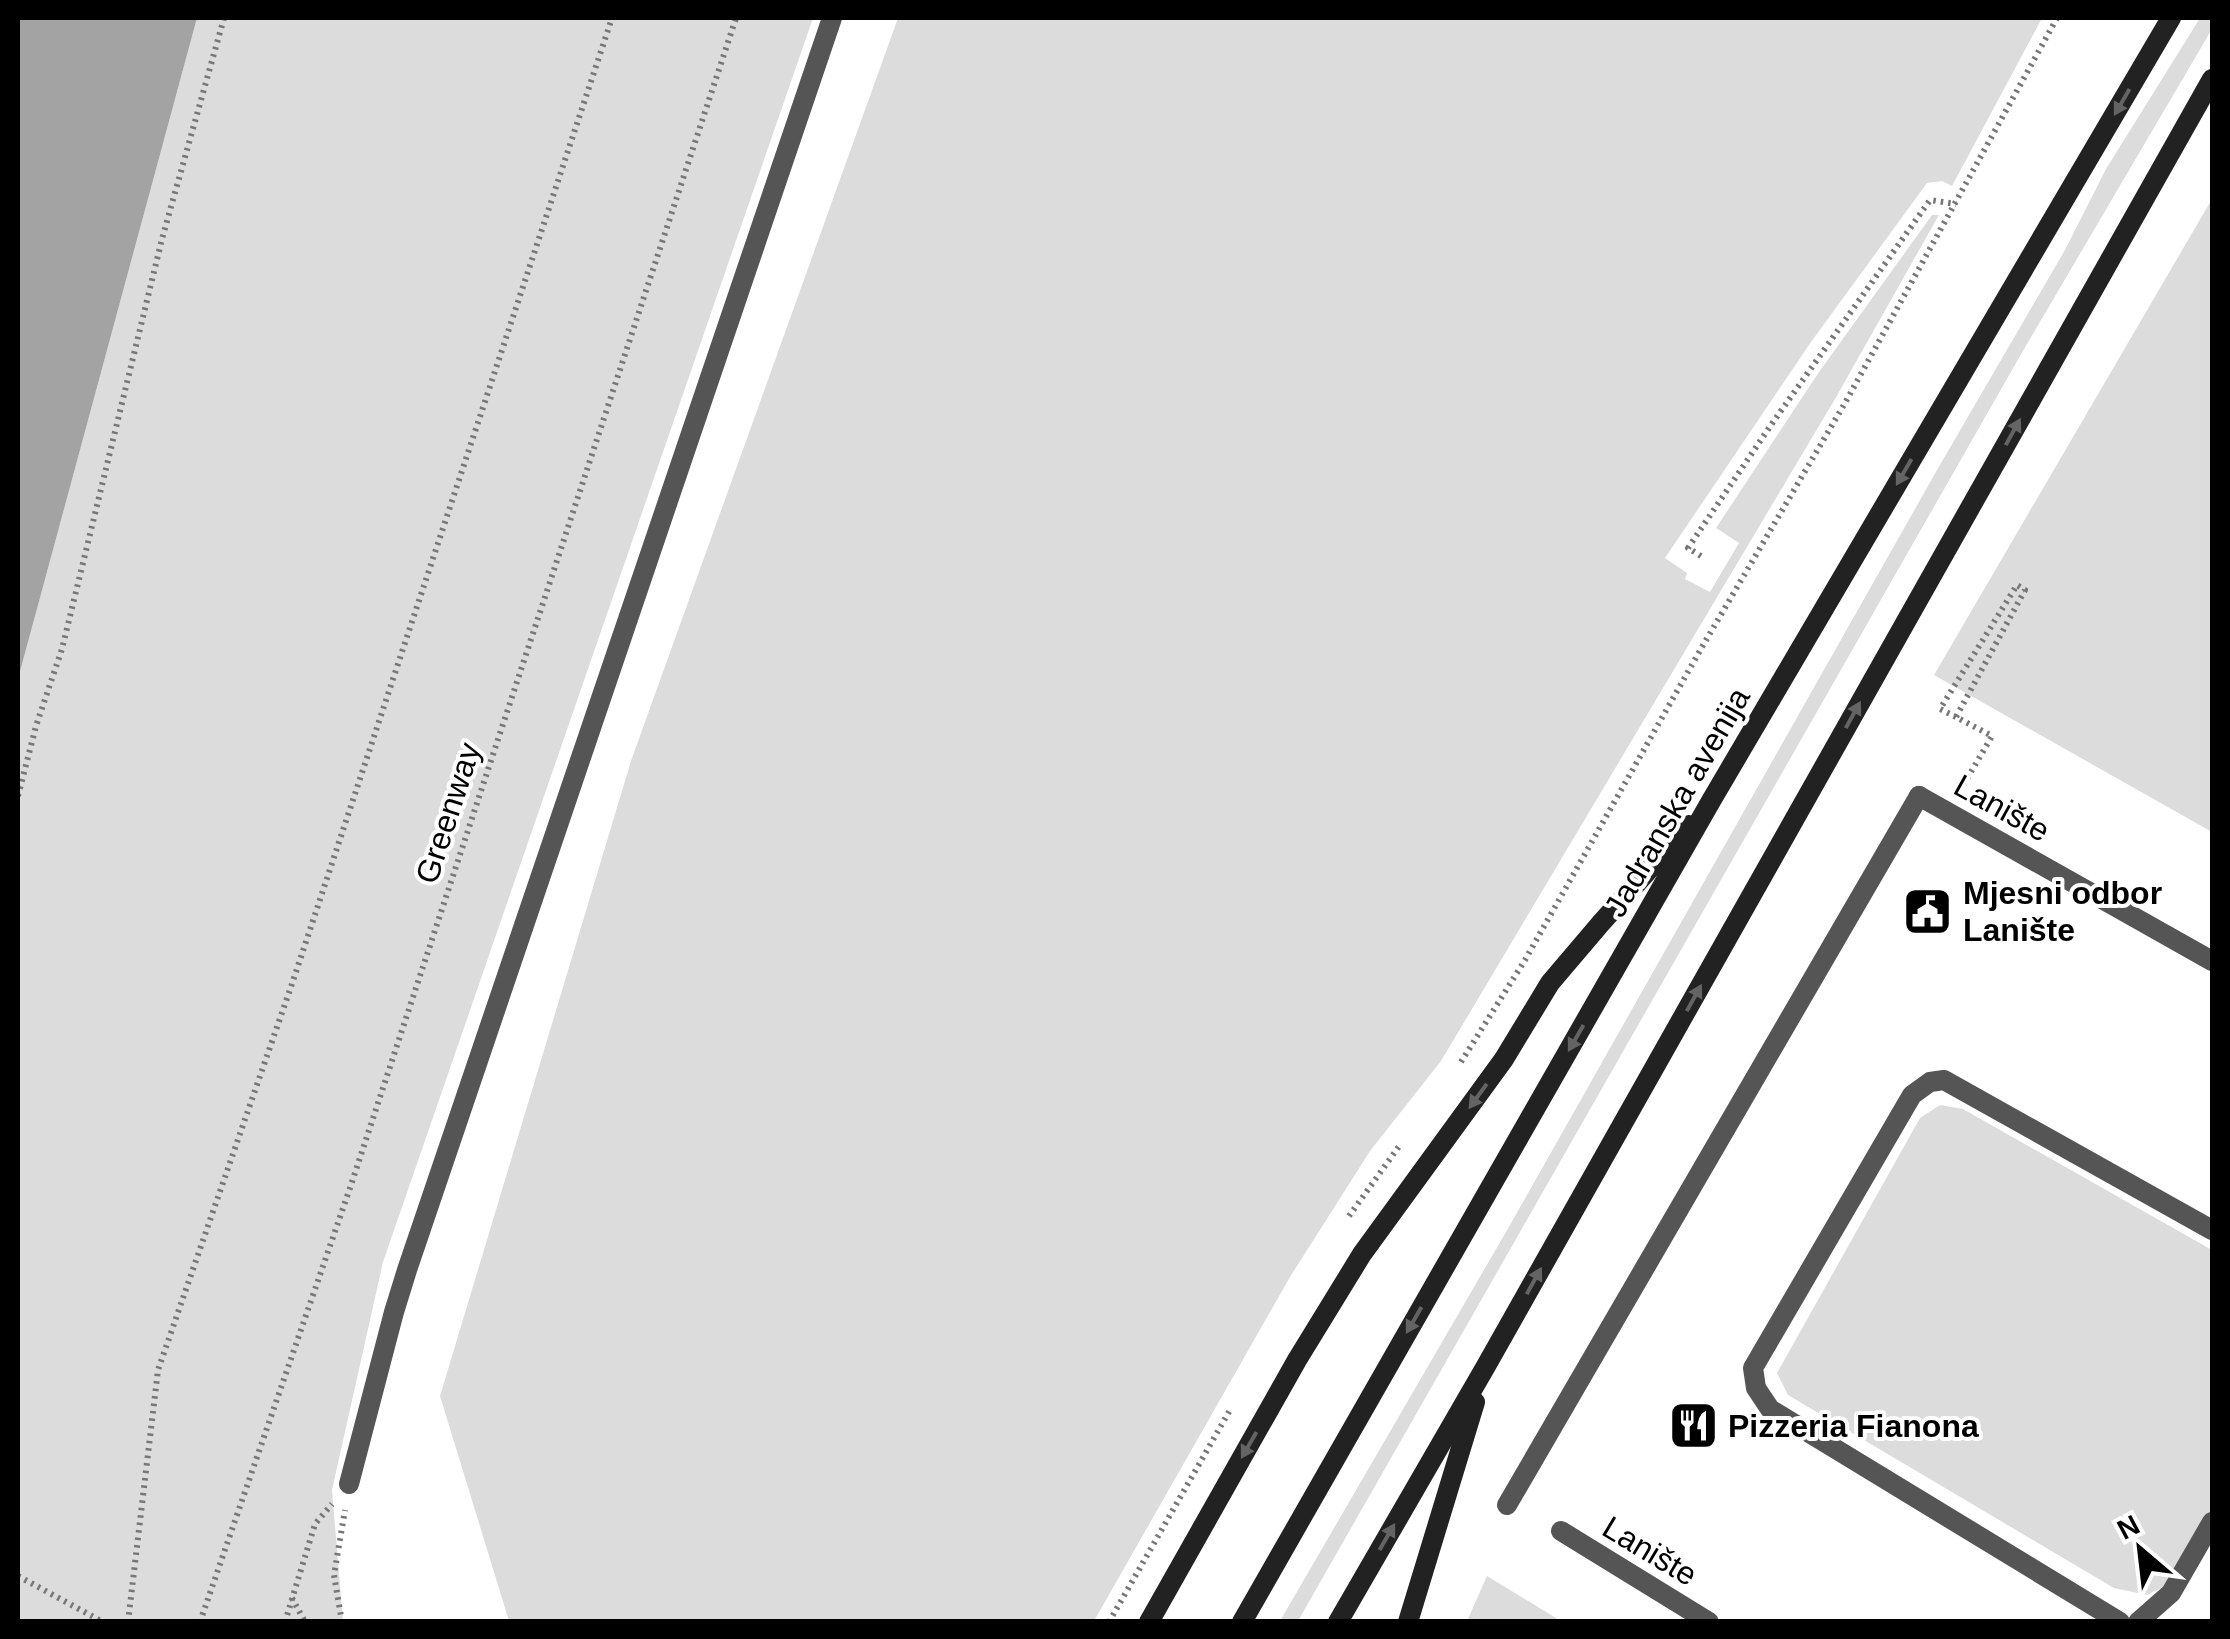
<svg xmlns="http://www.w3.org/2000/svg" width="2230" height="1639" font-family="Helvetica,sans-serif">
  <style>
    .green { fill: #dcdcdc }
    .water { fill: #a3a3a3 }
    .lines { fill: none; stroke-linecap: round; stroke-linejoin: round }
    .path { stroke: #777; stroke-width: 6; stroke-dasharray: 2.5 5; stroke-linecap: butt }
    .service { stroke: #555; stroke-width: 20 }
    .minor { stroke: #555; stroke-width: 20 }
    .secondary { stroke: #222; stroke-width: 20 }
    .oneway { fill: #646464 }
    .labels { text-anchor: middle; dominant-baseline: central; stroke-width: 8; stroke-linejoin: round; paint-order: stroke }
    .street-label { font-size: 32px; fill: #000; stroke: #fff }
    .poi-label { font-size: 32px; font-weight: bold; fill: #000; stroke: #fff; text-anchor: start }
  </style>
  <rect width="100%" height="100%" fill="#fff"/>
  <g class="green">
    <polygon points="197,18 813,18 383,1262 332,1490 343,1621 18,1622 18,679"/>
    <polygon points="898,18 2042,18 1952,186 1942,181 1927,183 1811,342 1665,558 1687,573 1685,579 1710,592 1739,543 1716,528 1819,372 1932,215 1939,215 1835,399 1441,1061 1370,1151 1290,1277 1094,1621 509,1621 440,1396 631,761"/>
    <polygon points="2200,18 2212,18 2212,29 2024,349 1298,1621 1280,1621 1506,1232 1937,470 2065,250 2106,169"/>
    <polygon points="2212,199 2212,832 1934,675"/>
    <polygon points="1940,1105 1963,1109 2212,1250 2212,1508 2169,1584 2147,1595 2114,1588 1788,1395 1777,1373 1920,1118"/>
    <polygon points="1487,1576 1561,1621 1467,1621"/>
  </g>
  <polygon class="water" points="18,18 197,18 18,679"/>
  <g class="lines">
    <g class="path">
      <polyline points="1701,556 1688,548 1771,425 1930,200 1956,204"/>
      <polyline points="1956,717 1940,709 2017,585 2025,590 1956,717 1992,736 1961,789"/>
      <polyline points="18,796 36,726 62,649 162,239 224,18"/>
      <polyline points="1461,1062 1525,960 1702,647 1845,403 2057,18"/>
      <polyline points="1349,1216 1400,1145"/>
      <polyline points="18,1576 103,1622"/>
      <polyline points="292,1598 305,1622"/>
      <polyline points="128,1622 158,1370 293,981 612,18"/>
      <polyline points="200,1622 350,1188 736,18"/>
      <polyline points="285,1622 315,1524 332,1504"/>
      <polyline points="342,1622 334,1575 345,1510"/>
      <polyline points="1109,1622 1230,1410"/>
    </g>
    <g class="service">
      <polyline points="349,1484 394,1312 407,1270 832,18"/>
      <polyline points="1507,1505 1919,796"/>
      <polyline points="2120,1622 1770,1409 1756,1388 1753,1368 1912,1095 1930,1082 1944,1080 2212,1230"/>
      <polyline points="2138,1622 2171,1593 2212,1522"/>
    </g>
    <g class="minor">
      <polyline points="1919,796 2212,961"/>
      <polyline points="1561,1531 1709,1622"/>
    </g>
    <g class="secondary">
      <polyline points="1149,1622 1297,1360 1362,1254 1504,1059 1550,983 1601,923 1689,825"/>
      <polyline points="1242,1622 1711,801 2171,18"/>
      <polyline points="1338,1622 1486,1366 2212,79"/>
      <polyline points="1408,1622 1475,1402"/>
    </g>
  </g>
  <defs><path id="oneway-solid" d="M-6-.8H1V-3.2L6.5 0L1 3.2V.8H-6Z" transform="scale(2.5)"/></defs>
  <g class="oneway">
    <use href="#oneway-solid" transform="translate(2122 102) rotate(120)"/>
    <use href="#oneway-solid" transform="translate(2013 432) rotate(-61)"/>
    <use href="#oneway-solid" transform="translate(1904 472) rotate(120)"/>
    <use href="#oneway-solid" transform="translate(1853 715) rotate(-61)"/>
    <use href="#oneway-solid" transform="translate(1694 998) rotate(-61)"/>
    <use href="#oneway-solid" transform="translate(1576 1038) rotate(120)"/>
    <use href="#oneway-solid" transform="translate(1478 1096) rotate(126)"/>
    <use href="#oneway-solid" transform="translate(1534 1281) rotate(-61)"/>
    <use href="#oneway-solid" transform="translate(1414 1320) rotate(120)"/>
    <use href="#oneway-solid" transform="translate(1249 1445) rotate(120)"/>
    <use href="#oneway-solid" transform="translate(1387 1537) rotate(-60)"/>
  </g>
  <defs>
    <symbol id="civic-square" viewBox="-11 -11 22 22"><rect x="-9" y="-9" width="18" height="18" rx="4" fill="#000" stroke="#fff"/><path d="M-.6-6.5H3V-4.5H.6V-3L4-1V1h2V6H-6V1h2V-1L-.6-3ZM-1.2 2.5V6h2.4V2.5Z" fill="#fff"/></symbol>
    <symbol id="restaurant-square" viewBox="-11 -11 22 22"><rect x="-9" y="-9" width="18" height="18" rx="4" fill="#000" stroke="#fff"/><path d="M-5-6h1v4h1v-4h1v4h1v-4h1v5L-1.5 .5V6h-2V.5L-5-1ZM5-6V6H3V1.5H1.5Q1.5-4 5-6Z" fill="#fff"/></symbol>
  </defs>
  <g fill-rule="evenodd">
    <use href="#civic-square" x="1900" y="884" width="55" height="55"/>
    <use href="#restaurant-square" x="1666" y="1398" width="55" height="55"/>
  </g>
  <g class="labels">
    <g class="street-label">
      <text transform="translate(1677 802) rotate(-60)">Jadranska avenija</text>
      <text transform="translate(2002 808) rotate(29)">Lanište</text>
      <text transform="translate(448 813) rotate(-72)">Greenway</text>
      <text transform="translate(1650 1551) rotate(31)">Lanište</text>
    </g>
    <g class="poi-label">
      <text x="1963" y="893">Mjesni odbor<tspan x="1963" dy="37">Lanište</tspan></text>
      <text x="1728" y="1426">Pizzeria Fianona</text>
    </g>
  </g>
  <rect width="2230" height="1639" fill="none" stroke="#000000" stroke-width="40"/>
  <g transform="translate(2140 1549) rotate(332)" stroke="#ffffff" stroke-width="8" paint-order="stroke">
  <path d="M0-8L18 38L0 25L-18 38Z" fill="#000000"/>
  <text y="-15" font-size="28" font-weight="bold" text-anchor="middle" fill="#000000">N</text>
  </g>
</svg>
